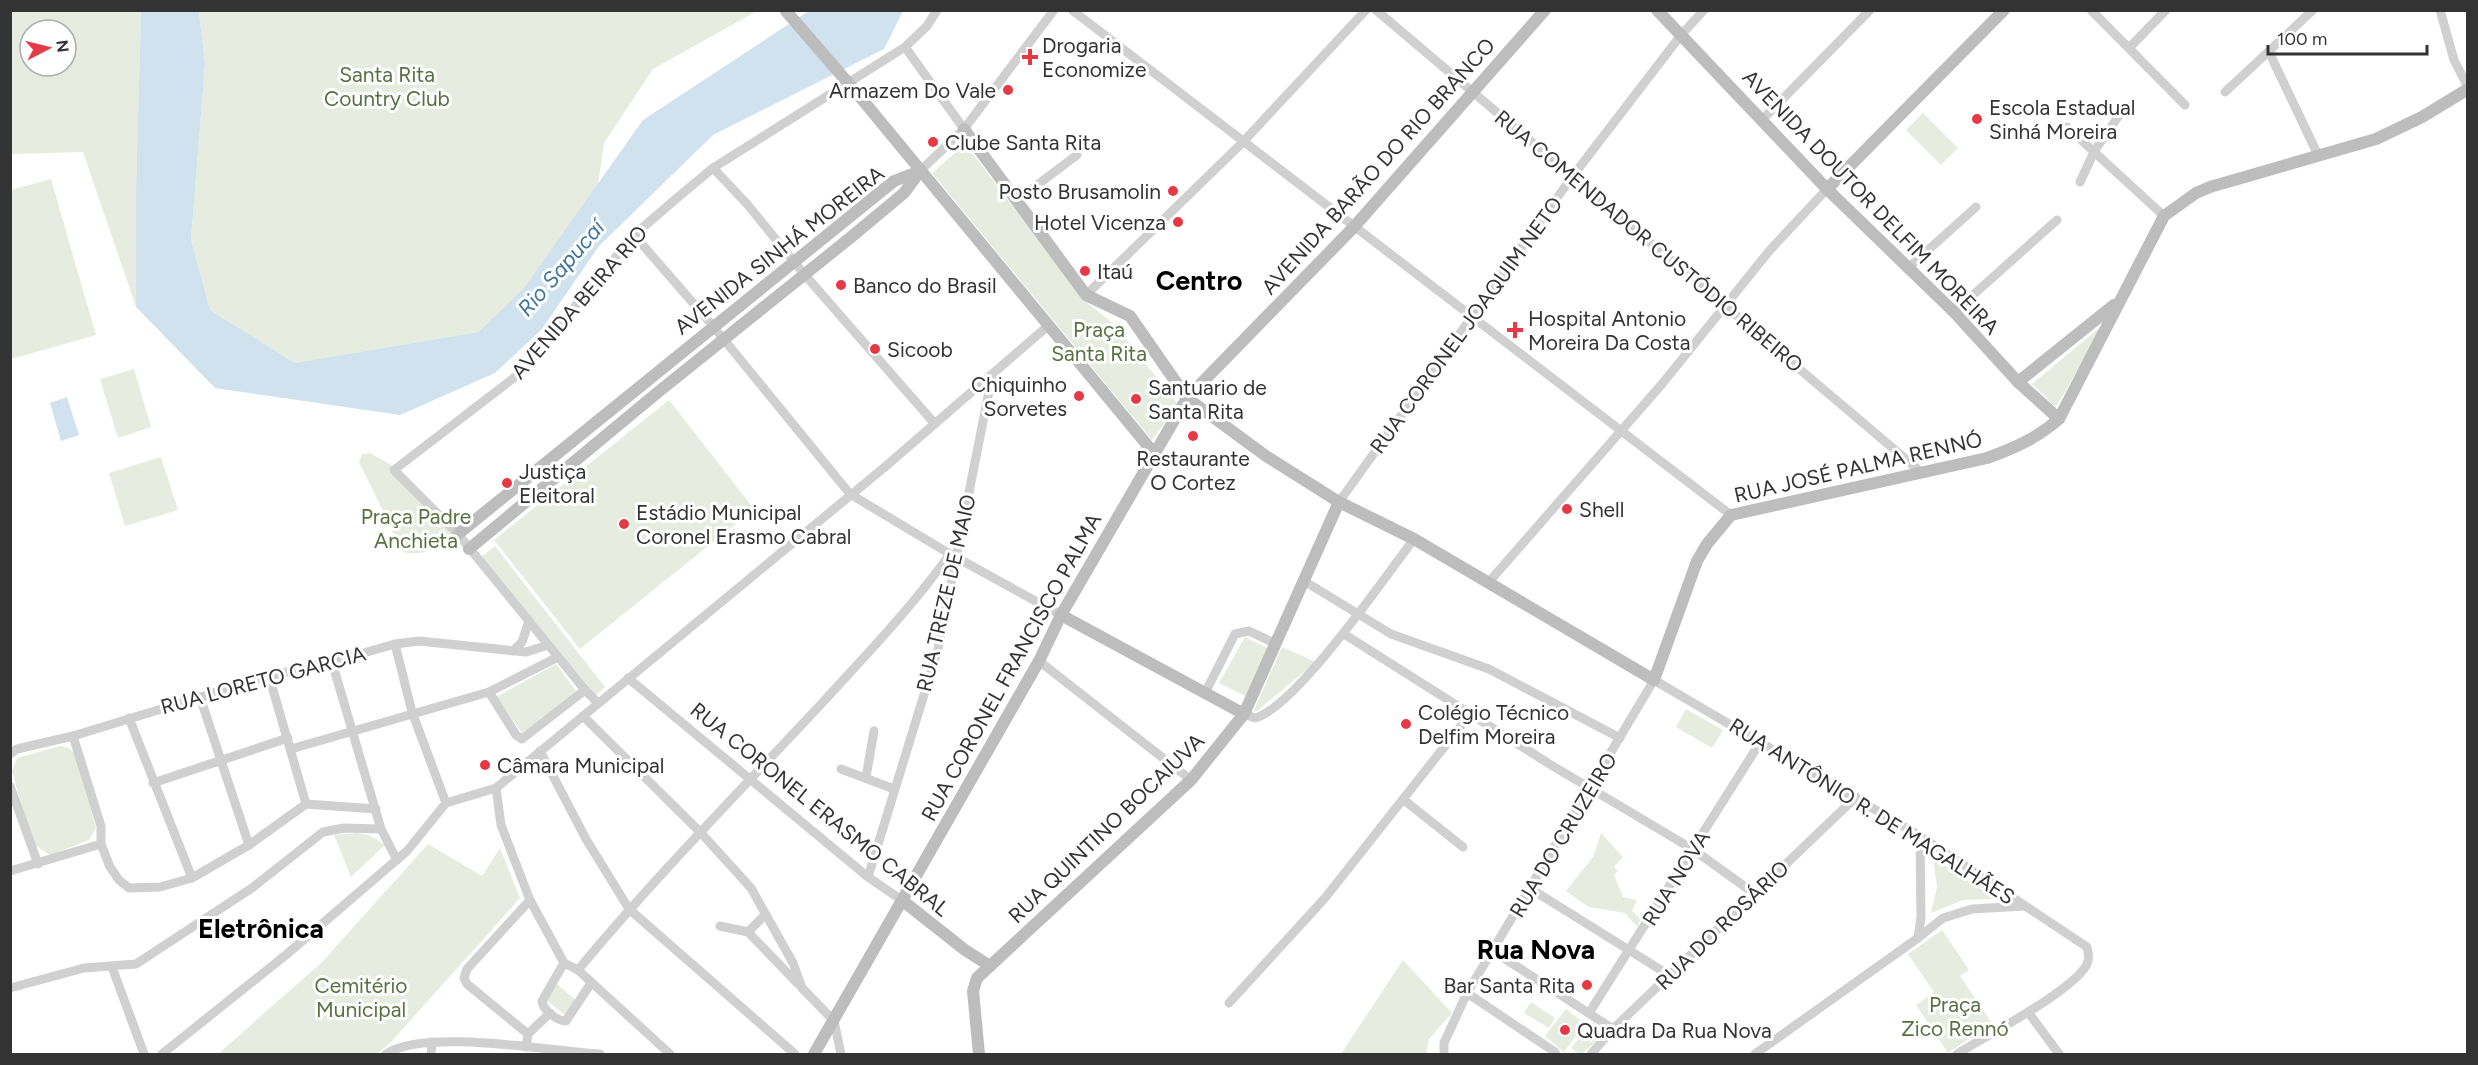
<svg xmlns="http://www.w3.org/2000/svg" width="2478" height="1065" font-family="Figtree,sans-serif">
  <style>
    .green { fill: #e6ecdf; fill-rule: evenodd }
    .water { fill: #cfe2ee }
    .lines { fill: none; stroke-linecap: round; stroke-linejoin: round }
    .street { stroke: #d0d0d0; stroke-width: 9 }
    .secondary { stroke: #bdbdbd; stroke-width: 12 }
    .secondary-bridge { stroke: #bdbdbd; stroke-width: 12 }
    .poi-dot { fill: #e63946; stroke: #fff; stroke-width: 2 }
    .labels { text-anchor: middle; dominant-baseline: central; stroke-width: 6; stroke-linejoin: round; paint-order: stroke }
    .poi-label { font-size: 21px; fill: #333; stroke: #fff; text-anchor: start }
    .park-label { font-size: 21px; fill: #56703f; stroke: #fff }
    .street-label { font-size: 21px; fill: #333; stroke: #fff }
    .water-label { font-size: 22px; font-style: italic; fill: #3f7597; stroke: #fff }
    .district-label { font-size: 27px; font-weight: bold; fill: #000; stroke: #fff }
  </style>
  <rect width="100%" height="100%" fill="#fff"/>
  <g class="green">
    <path d="M10,11h131l-5,179v117l-53,-155 -72,2zM30,30h36v36h-36z"/>
    <polygon points="199,11 757,11 653,69 604,143 598,185 524,288 478,332 295,363 210,310 191,240 205,64"/>
    <polygon points="1923,113 1958,148 1941,165 1906,130"/>
    <polygon points="965,144 1087,303 1113,323 1178,404 1152,440 932,173"/>
    <polygon points="51,179 96,335 11,359 11,190"/>
    <polygon points="2104,324 2056,407 2032,384"/>
    <polygon points="134,369 151,427 118,438 100,379"/>
    <polygon points="669,400 754,509 580,649 494,540"/>
    <path d="M370,453l21,12 60,69c-15,14 -26,23 -48,18l-44,-90 3,-8z"/>
    <polygon points="161,457 178,510 125,526 109,473"/>
    <polygon points="495,546 605,687 594,697 481,557"/>
    <polygon points="1245,637 1269,649 1245,696 1219,683"/>
    <polygon points="1282,647 1316,662 1257,711 1254,710"/>
    <polygon points="556,664 577,692 522,733 496,697"/>
    <polygon points="1686,709 1723,730 1712,748 1676,727"/>
    <polygon points="60,746 69,748 77,756 96,828 89,840 50,855 32,843 12,771 17,758"/>
    <polygon points="357,833 371,836 385,845 351,877 334,835"/>
    <polygon points="1601,833 1623,857 1614,867 1618,871 1614,875 1623,897 1637,900 1632,911 1641,919 1637,927 1625,913 1589,907 1566,891 1593,857"/>
    <polygon points="428,844 482,876 500,848 520,898 391,1042 377,1054 218,1054 322,962"/>
    <polygon points="1933,858 1996,899 1963,900 1931,913 1937,887"/>
    <polygon points="1942,930 1969,970 1960,976 1992,1023 1948,1053 1916,1005 1934,992 1908,954"/>
    <polygon points="1403,960 1452,1013 1429,1039 1426,1054 1341,1054"/>
    <polygon points="557,984 578,1002 566,1016 545,999"/>
    <polygon points="1531,1002 1555,1018 1549,1028 1524,1013"/>
    <polygon points="1566,1009 1585,1024 1564,1052 1545,1036"/>
    <polygon points="1593,1022 1605,1032 1582,1054 1579,1054 1571,1048"/>
  </g>
  <g class="water">
    <polygon points="141,11 199,11 205,64 191,240 210,310 295,363 478,332 524,288 643,120 809,11 903,11 884,49 713,135 599,246 542,329 495,373 400,415 215,388 136,307 136,190"/>
    <polygon points="67,397 79,435 61,441 50,403"/>
  </g>
  <g class="lines">
    <g class="street">
      <polyline points="1072,10 1731,515"/>
      <polyline points="1376,10 1921,472"/>
      <polyline points="2091,10 2185,105"/>
      <polyline points="2440,10 2454,60 2468,87"/>
      <polyline points="905,47 964,129"/>
      <polyline points="2129,48 2166,10"/>
      <polyline points="2269,52 2318,155"/>
      <polyline points="2225,92 2313,10"/>
      <polyline points="1762,120 1870,10"/>
      <polyline points="2067,127 2164,216"/>
      <polyline points="713,168 747,204 804,274 935,424"/>
      <polyline points="921,170 964,129 1054,10"/>
      <polyline points="2080,182 2095,150 2125,107"/>
      <polyline points="1016,201 1077,155"/>
      <polyline points="634,235 713,326 850,494 950,554 1061,615"/>
      <polyline points="1907,269 1976,207"/>
      <polyline points="1086,295 1242,143 1366,10"/>
      <polyline points="1954,312 2057,220"/>
      <polyline points="1339,502 1572,177 1681,35 1704,10"/>
      <polyline points="1304,581 1391,634 1489,669 1620,738"/>
      <polyline points="1488,583 1662,384 1770,250 1827,189"/>
      <polyline points="1344,634 1551,765 1694,850 1755,894"/>
      <polyline points="395,644 412,712 446,803"/>
      <polyline points="513,651 522,642 529,621"/>
      <polyline points="1039,661 1191,780"/>
      <polyline points="332,662 381,829 397,860"/>
      <polyline points="269,676 306,804"/>
      <polyline points="628,678 868,877 903,901"/>
      <polyline points="489,692 516,735 522,739 585,690"/>
      <polyline points="1205,693 1235,634 1249,631 1276,644"/>
      <polyline points="200,697 249,845"/>
      <polyline points="598,703 585,690 458,534 394,470 519,374 634,235 677,198 713,168 905,47 927,26 937,10"/>
      <path d="M1244,714l11,4c40,-10 130,-141 159,-179"/>
      <polyline points="583,716 702,834 751,888 793,963 802,988 834,1021 841,1054"/>
      <polyline points="129,718 192,878"/>
      <polyline points="73,736 101,826 101,844 110,867 119,880 129,888 160,887 192,878 249,845 306,804 376,809"/>
      <polyline points="291,749 489,692 558,657"/>
      <polyline points="540,751 586,839 629,909 795,1054"/>
      <polyline points="10,754 17,749 73,736 269,676 332,662 395,644 419,641 526,652 548,645"/>
      <polyline points="841,769 894,789"/>
      <polyline points="866,777 874,731"/>
      <polyline points="153,783 288,738"/>
      <polyline points="10,786 38,864"/>
      <polyline points="496,788 501,825 530,900 564,963 578,970 670,1054"/>
      <polyline points="1404,800 1463,847"/>
      <polyline points="10,871 101,844"/>
      <polyline points="868,877 938,649 992,376"/>
      <polyline points="1531,889 1669,975"/>
      <polyline points="720,926 748,932 799,985"/>
      <polyline points="748,932 765,915"/>
      <polyline points="1918,938 1943,918 1972,909 2024,906"/>
      <polyline points="1493,951 1613,1029"/>
      <path d="M564,963l-22,38c1,9 15,20 24,20l25,-38"/>
      <polyline points="112,967 144,1054"/>
      <path d="M578,970c77,-93 162,-179 245,-268 44,-48 89,-95 127,-148"/>
      <polyline points="10,988 84,968 136,964 252,888 323,832 344,828 381,829"/>
      <polyline points="1467,993 1555,1052 1554,1054"/>
      <polyline points="1229,1003 1325,898 1471,713"/>
      <polyline points="2028,1012 2059,1054"/>
      <polyline points="1589,1013 1761,741"/>
      <polyline points="528,1034 550,1013"/>
      <polyline points="526,1047 528,1034 467,984 464,978 467,969 530,900"/>
      <polyline points="162,1054 287,954 407,851 446,803 496,788 886,466 1049,325"/>
      <path d="M386,1054c39,-26 164,-3 214,0"/>
      <polyline points="431,1054 432,1042"/>
      <path d="M1444,1054v-11l23,-50 187,-313 266,156 167,111c1,4 2,10 1,14 -5,25 -106,77 -131,93"/>
      <polyline points="1591,1054 1613,1029 1856,797"/>
      <polyline points="1755,1054 1918,938 1921,917 1920,836"/>
    </g>
    <g class="secondary">
      <polyline points="1657,10 1827,189 1954,312 2018,382 2059,419"/>
      <polyline points="856,92 1153,452"/>
      <path d="M964,129l122,166 44,21 57,82 79,58 73,46 75,37 240,141 43,-119 10,-17 24,-29 256,-57c28,-10 50,-20 72,-39l105,-203 32,-23 14,-6 166,-48 46,-22 46,-28"/>
      <polyline points="1827,189 2004,10"/>
      <polyline points="2018,382 2114,305"/>
      <polyline points="458,534 894,181 920,171"/>
      <polyline points="469,549 657,393 850,238 904,193 921,170"/>
      <polyline points="1061,615 1244,714"/>
      <polyline points="903,901 965,950 990,966"/>
      <polyline points="814,1054 1039,661 1061,615 1187,398 1353,228 1545,10"/>
      <polyline points="979,1054 973,991 977,978 1191,780 1244,714 1339,502"/>
    </g>
    <polyline class="secondary-bridge" points="786,11 856,92"/>
  </g>
  <g class="poi-dot">
    <path d="M1027 48h6v6h6v6h-6v6h-6v-6h-6v-6h6z"/>
    <circle cx="1008" cy="90" r="6"/>
    <circle cx="1977" cy="119" r="6"/>
    <circle cx="933" cy="142" r="6"/>
    <circle cx="1173" cy="191" r="6"/>
    <circle cx="1178" cy="222" r="6"/>
    <circle cx="1085" cy="271" r="6"/>
    <circle cx="841" cy="285" r="6"/>
    <path d="M1512 321h6v6h6v6h-6v6h-6v-6h-6v-6h6z"/>
    <circle cx="875" cy="349" r="6"/>
    <circle cx="1079" cy="396" r="6"/>
    <circle cx="1136" cy="399" r="6"/>
    <circle cx="1193" cy="436" r="6"/>
    <circle cx="507" cy="483" r="6"/>
    <circle cx="1567" cy="509" r="6"/>
    <circle cx="624" cy="524" r="6"/>
    <circle cx="1406" cy="724" r="6"/>
    <circle cx="485" cy="765" r="6"/>
    <circle cx="1587" cy="985" r="6"/>
    <circle cx="1565" cy="1030" r="6"/>
  </g>
  <g class="labels">
    <g class="poi-label">
      <text x="1042" y="45">Drogaria<tspan x="1042" dy="24">Economize</tspan></text>
      <text x="996" y="90" text-anchor="end">Armazem Do Vale</text>
      <text x="1989" y="107">Escola Estadual<tspan x="1989" dy="24">Sinhá Moreira</tspan></text>
      <text x="945" y="142">Clube Santa Rita</text>
      <text x="1161" y="191" text-anchor="end">Posto Brusamolin</text>
      <text x="1166" y="222" text-anchor="end">Hotel Vicenza</text>
      <text x="1097" y="271">Itaú</text>
      <text x="853" y="285">Banco do Brasil</text>
      <text x="1528" y="318">Hospital Antonio<tspan x="1528" dy="24">Moreira Da Costa</tspan></text>
      <text x="887" y="349">Sicoob</text>
      <text x="1067" y="384" text-anchor="end">Chiquinho<tspan x="1067" dy="24">Sorvetes</tspan></text>
      <text x="1148" y="387">Santuario de<tspan x="1148" dy="24">Santa Rita</tspan></text>
      <text x="1193" y="458" text-anchor="middle">Restaurante<tspan x="1193" dy="24">O Cortez</tspan></text>
      <text x="519" y="471">Justiça<tspan x="519" dy="24">Eleitoral</tspan></text>
      <text x="1579" y="509">Shell</text>
      <text x="636" y="512">Estádio Municipal<tspan x="636" dy="24">Coronel Erasmo Cabral</tspan></text>
      <text x="1418" y="712">Colégio Técnico<tspan x="1418" dy="24">Delfim Moreira</tspan></text>
      <text x="497" y="765">Câmara Municipal</text>
      <text x="1575" y="985" text-anchor="end">Bar Santa Rita</text>
      <text x="1577" y="1030">Quadra Da Rua Nova</text>
    </g>
    <g class="park-label">
      <text x="387" y="74">Santa Rita<tspan x="387" dy="24">Country Club</tspan></text>
      <text x="1099" y="329">Praça<tspan x="1099" dy="24">Santa Rita</tspan></text>
      <text x="416" y="516">Praça Padre<tspan x="416" dy="24">Anchieta</tspan></text>
      <text x="361" y="985">Cemitério<tspan x="361" dy="24">Municipal</tspan></text>
      <text x="1955" y="1004">Praça<tspan x="1955" dy="24">Zico Rennó</tspan></text>
    </g>
    <g class="street-label">
      <text transform="translate(1378 166) rotate(-48)">AVENIDA BARÃO DO RIO BRANCO</text>
      <text transform="translate(1871 202) rotate(46)">AVENIDA DOUTOR DELFIM MOREIRA</text>
      <text transform="translate(1649 241) rotate(40)">RUA COMENDADOR CUSTÓDIO RIBEIRO</text>
      <text transform="translate(779 250) rotate(-38)">AVENIDA SINHÁ MOREIRA</text>
      <text transform="translate(579 302) rotate(-49)">AVENIDA BEIRA RIO</text>
      <text transform="translate(1466 325) rotate(-54)">RUA CORONEL JOAQUIM NETO</text>
      <text transform="translate(1858 467) rotate(-13)">RUA JOSÉ PALMA RENNÓ</text>
      <text transform="translate(946 593) rotate(-77)">RUA TREZE DE MAIO</text>
      <text transform="translate(1011 667) rotate(-61)">RUA CORONEL FRANCISCO PALMA</text>
      <text transform="translate(263 680) rotate(-15)">RUA LORETO GARCIA</text>
      <text transform="translate(820 809) rotate(39)">RUA CORONEL ERASMO CABRAL</text>
      <text transform="translate(1872 811) rotate(32)">RUA ANTÔNIO R. DE MAGALHÃES</text>
      <text transform="translate(1106 828) rotate(-44)">RUA QUINTINO BOCAIUVA</text>
      <text transform="translate(1563 835) rotate(-59)">RUA DO CRUZEIRO</text>
      <text transform="translate(1676 878) rotate(-58)">RUA NOVA</text>
      <text transform="translate(1722 925) rotate(-44)">RUA DO ROSÁRIO</text>
    </g>
    <g class="water-label">
      <text transform="translate(561 268) rotate(-49)">Rio Sapucaí</text>
    </g>
    <g class="district-label">
      <text x="1199" y="280">Centro</text>
      <text x="261" y="928">Eletrônica</text>
      <text x="1536" y="949">Rua Nova</text>
    </g>
  </g>
  <rect width="2478" height="1065" fill="none" stroke="#333333" stroke-width="24"/>
  <g transform="translate(48 48) rotate(83)"><circle r="28" fill="#ffffff" stroke="#adadad" stroke-width="1.5"/>
  <path d="M0-4.5L10 22L0 15L-10 22Z" fill="#e63946"/>
  <text y="-9" font-size="16" font-weight="bold" text-anchor="middle" fill="#333333">N</text>
  </g>
  <path d="M2268 45v9h159v-9" fill="none" stroke="#333333" stroke-width="3"/>
  <text x="2277" y="45" font-size="18" fill="#333333" stroke="#ffffff" stroke-width="4.5" paint-order="stroke">100 m</text>
</svg>
